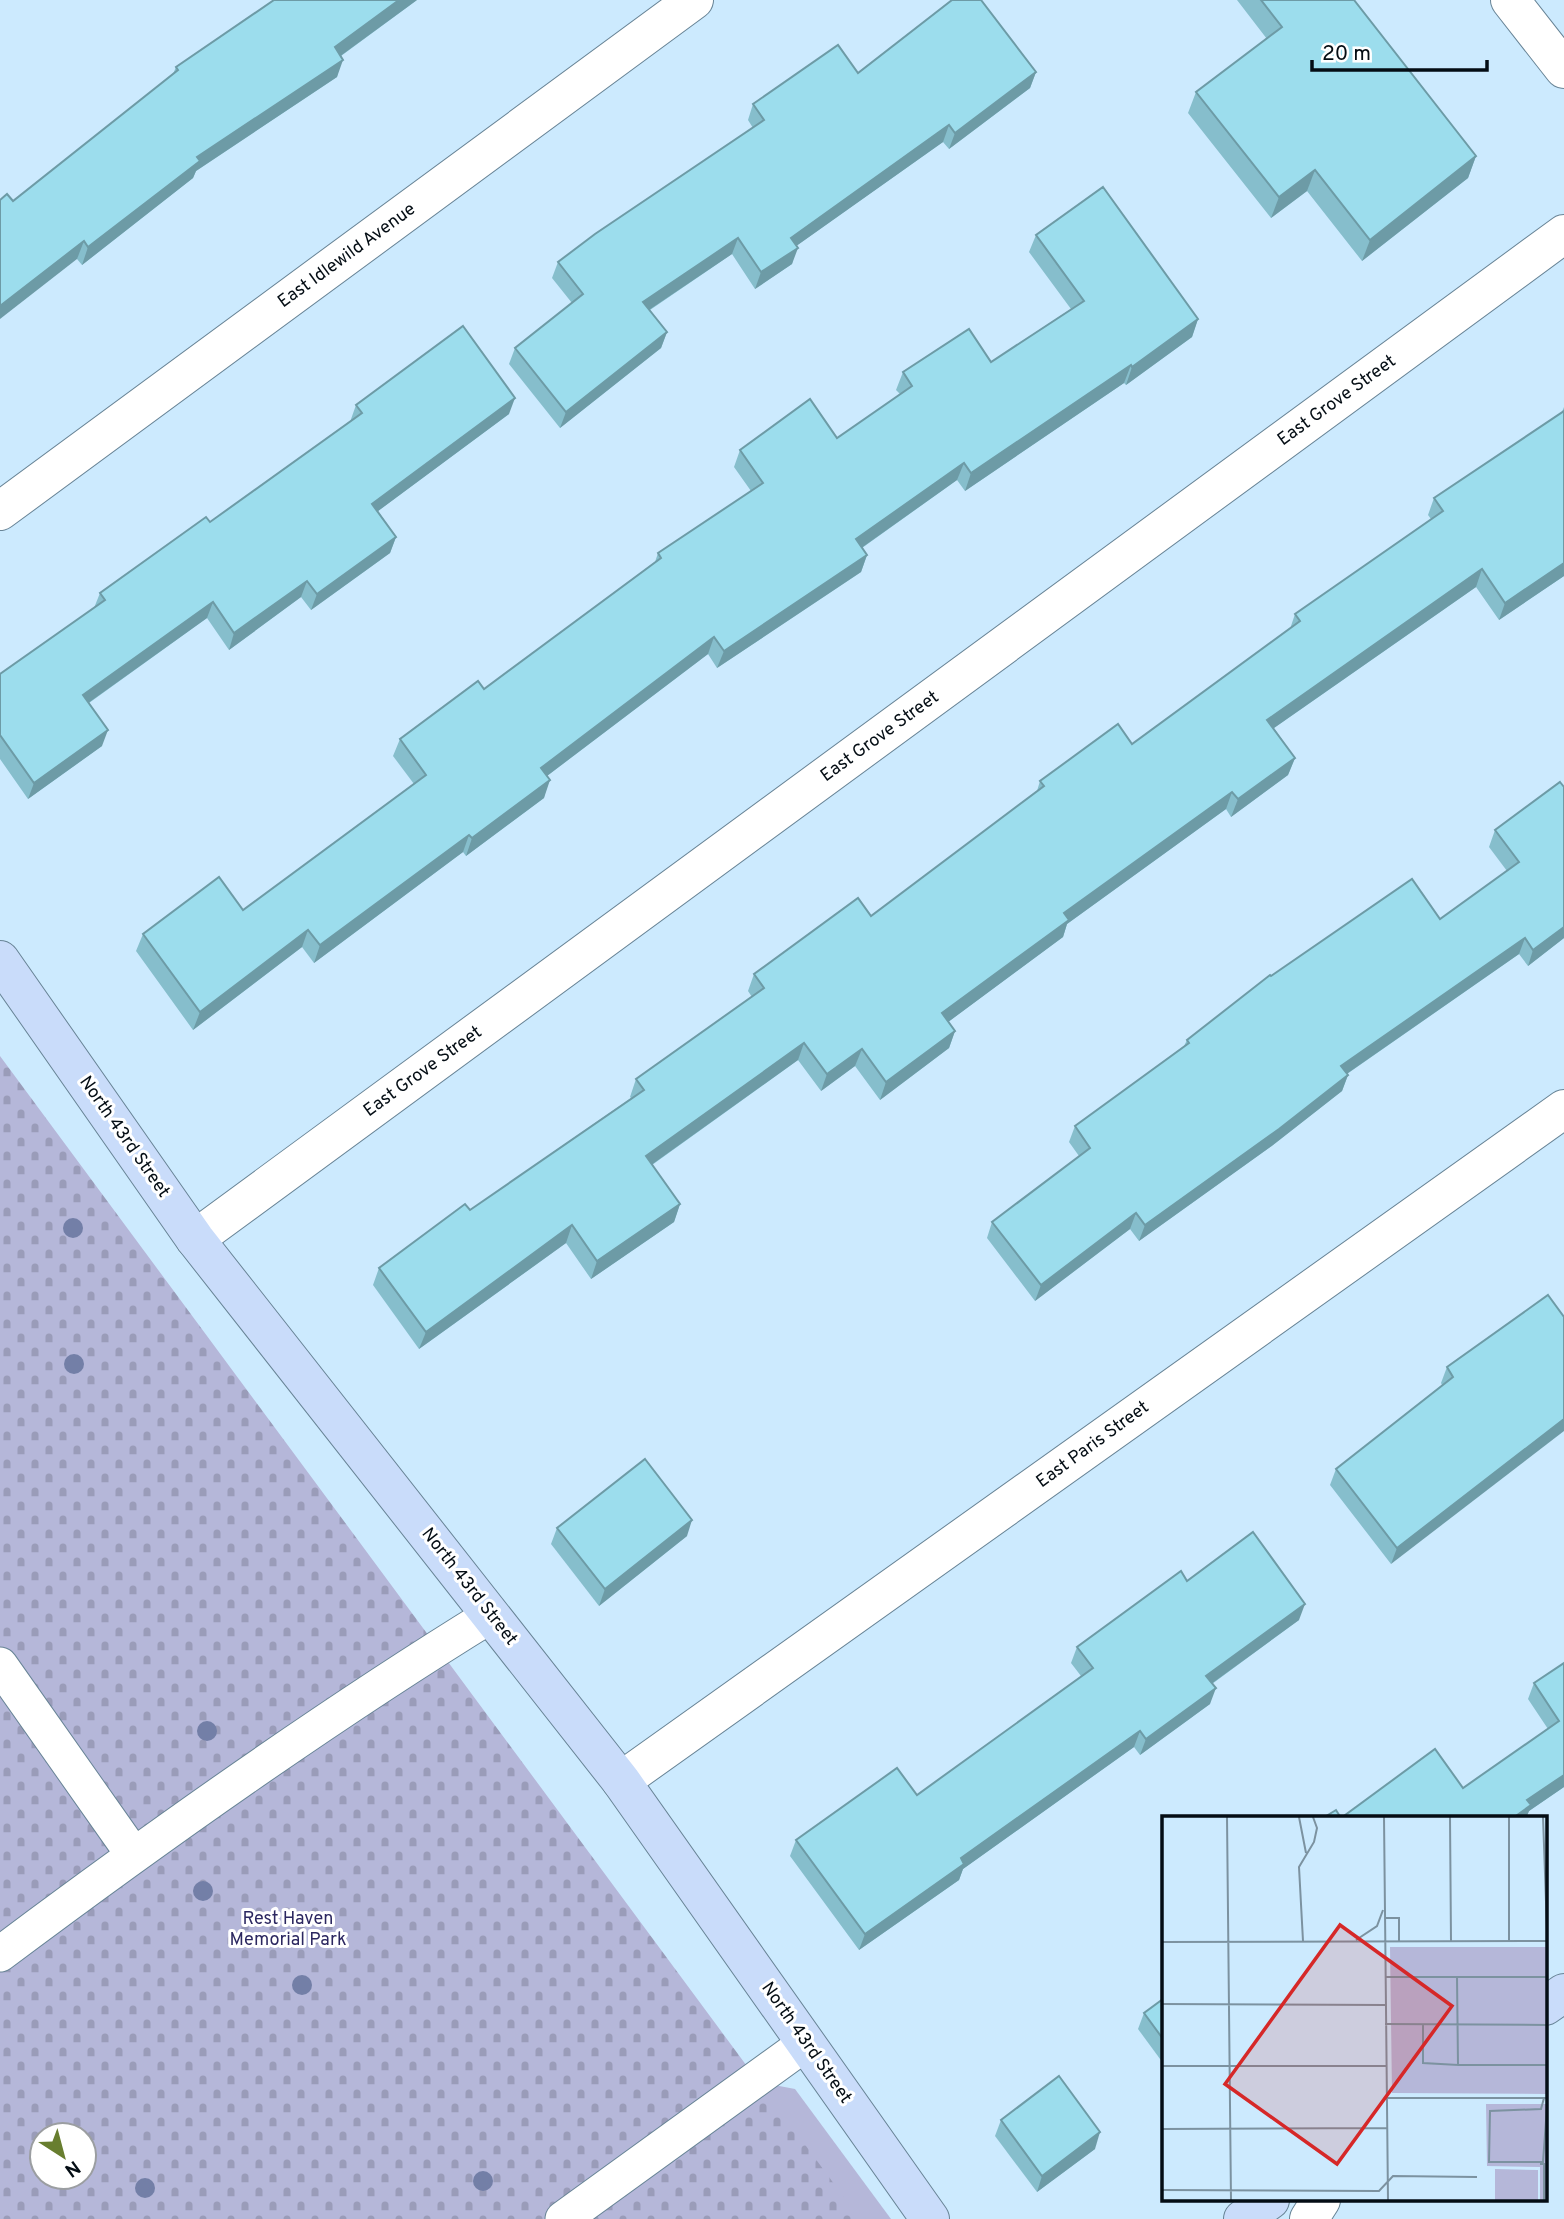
<svg xmlns="http://www.w3.org/2000/svg" width="1564" height="2219" font-family="Overpass,sans-serif">
  <style>
    .green { fill: #b5b7d9 }
    .cemetery { fill: url(#cemetery-stones); fill-rule: evenodd }
    .lines { fill: none; stroke-linecap: round; stroke-linejoin: round }
    .lane-casing { stroke: #688496; stroke-width: 37 }
    .street-casing { stroke: #688496; stroke-width: 40 }
    .secondary-casing { stroke: #688496; stroke-width: 40 }
    .lane { stroke: #fff; stroke-width: 35 }
    .street { stroke: #fff; stroke-width: 38 }
    .secondary { stroke: #c9dcfa; stroke-width: 38 }
    .tree { fill: #737fa7 }
    .wall { fill: #86becc }
    .shaded-wall { fill: #6d9ba6 }
    .building { fill: #9cdded; stroke: #6d9ba6; stroke-width: 2 }
    .labels { text-anchor: middle; dominant-baseline: central; stroke-width: 6; stroke-linejoin: round; paint-order: stroke }
    .street-label { font-size: 18px; fill: #040d14; stroke: #fff }
    .park-label { font-size: 18px; fill: #2b2760; stroke: #fff }
    .inset-road { fill: none; stroke: #7c92a0; stroke-width: 2 }
    .view { fill: #d62828; fill-opacity: 0.15; stroke: #d62828; stroke-width: 3.5 }
    .inset-edge { fill: none; stroke: #040d14; stroke-width: 3.5 }
  </style>
  <defs>
    <pattern id="cemetery-stones" width="16" height="16" patternUnits="userSpaceOnUse" patternTransform="scale(1.75)"><rect width="16" height="16" fill="#b5b7d9"/><path d="M2 7V4a2 2 0 0 1 4 0v3zM10 15v-3a2 2 0 0 1 4 0v3z" fill="#9a9cb9"/></pattern>
  </defs>
  <rect width="100%" height="100%" fill="#cceafe"/>
  <polygon class="green" points="774,2085 795,2089 891,2219 588,2219"/>
  <path class="cemetery" d="M0,1056l860,1163h-860zM42,2135h42v42h-42z"/>
  <g class="lines">
    <defs>
      <g id="lane">
        <polyline points="0,1665 133,1854"/>
        <path d="M0,1954c159,-119 322,-235 491,-339"/>
        <polyline points="563,2219 806,2043"/>
      </g>
      <g id="street">
        <polyline points="1510,0 1564,69"/>
        <polyline points="0,511 694,0"/>
        <polyline points="195,1239 1564,234"/>
        <polyline points="621,1781 1564,1109"/>
        <polyline points="1309,2219 1321,2200"/>
      </g>
      <g id="secondary">
        <polyline points="0,960 195,1239 621,1781 930,2219"/>
        <polyline points="1545,2006 1564,1993"/>
        <polyline points="1243,2219 1270,2200"/>
      </g>
    </defs>
    <use href="#lane" class="lane-casing"/>
    <use href="#street" class="street-casing"/>
    <use href="#secondary" class="secondary-casing"/>
    <use href="#lane" class="lane"/>
    <use href="#street" class="street"/>
    <use href="#secondary" class="secondary"/>
  </g>
  <g class="tree">
    <circle cx="73" cy="1228" r="10"/>
    <circle cx="74" cy="1364" r="10"/>
    <circle cx="207" cy="1731" r="10"/>
    <circle cx="203" cy="1891" r="10"/>
    <circle cx="302" cy="1985" r="10"/>
    <circle cx="483" cy="2181" r="10"/>
    <circle cx="145" cy="2188" r="10"/>
  </g>
  <g class="wall">
    <polygon points="417,0 341,56 337,77 196,171 193,178 82,265 77,259 13,201 173,74 176,67"/>
    <polygon points="1237,0 1354,0 1476,156 1468,178 1362,261 1307,191 1271,218 1188,113 1196,92 1267,39"/>
    <polygon points="1036,72 1030,88 949,149 943,142 796,246 792,264 755,289 732,254 650,310 667,332 661,348 560,428 509,364 515,348 572,303 552,278 558,262 753,128 748,120 753,104 858,73"/>
    <polygon points="1036,235 1198,319 1192,337 1126,385 1124,383 965,491 957,480 862,548 867,555 861,572 717,668 708,654 547,776 544,798 466,856 463,852 314,963 302,947 193,1030 136,951 143,934 243,910 414,784 393,756 400,739 484,689 655,562 658,553 751,491 734,467 740,450 837,438 900,394 896,390 903,372 991,362 1071,309 1029,252"/>
    <polygon points="356,405 509,414 378,511 396,537 390,553 311,610 301,597 229,650 207,618 89,703 102,746 28,799 0,759 0,674 94,608 100,593 210,522 350,422"/>
    <polygon points="1564,407 1564,576 1499,620 1476,587 1274,728 1295,758 1288,775 1231,817 1226,809 1067,924 1063,937 948,1022 955,1031 949,1048 880,1100 855,1066 821,1091 798,1060 652,1165 680,1204 674,1222 591,1279 566,1243 419,1349 373,1285 379,1268 470,1210 631,1098 630,1097 636,1079 752,997 748,991 754,974 871,916 1037,791 1040,781 1132,744 1290,629 1295,614 1431,519 1428,515 1434,498 1562,412"/>
    <polygon points="1560,782 1564,938 1528,966 1519,954 1347,1074 1348,1075 1342,1091 1273,1145 1139,1241 1130,1229 1035,1301 987,1238 992,1222 1079,1156 1069,1142 1075,1126 1184,1046 1187,1040 1271,976 1440,919 1507,871 1489,847 1495,830"/>
    <polygon points="1548,1295 1391,1564 1330,1485 1336,1469 1442,1385 1441,1383 1447,1367"/>
    <polygon points="557,1528 687,1536 599,1606 551,1544"/>
    <polygon points="1187,1581 1299,1620 1212,1684 1210,1704 1140,1755 1134,1747 963,1869 959,1880 859,1950 790,1856 796,1840 917,1795 1081,1676 1071,1663 1077,1647"/>
    <polygon points="1564,1663 1564,1787 1529,1811 1526,1818 1323,1818 1341,1818 1463,1788 1548,1729 1528,1699 1534,1683"/>
    <polygon points="1163,1999 1163,2063 1138,2029 1144,2013"/>
    <polygon points="1001,2120 1095,2149 1037,2192 995,2136"/>
  </g>
  <g class="shaded-wall">
    <polygon points="399,0 417,0 328,65 335,47"/>
    <polygon points="343,60 337,77 196,171 193,178 82,265 88,247 197,157"/>
    <polygon points="1036,72 1030,88 949,149 955,133"/>
    <polygon points="949,125 943,142 785,254 791,238"/>
    <polygon points="1476,156 1468,178 1362,261 1370,240"/>
    <polygon points="1315,170 1307,191 1271,218 1279,197"/>
    <polygon points="738,238 732,254 637,318 643,302"/>
    <polygon points="84,241 77,259 0,319 0,306"/>
    <polygon points="798,248 792,264 755,289 761,272"/>
    <polygon points="1198,319 1192,337 1126,385 1132,367"/>
    <polygon points="667,332 661,348 560,428 566,412"/>
    <polygon points="1131,365 1124,383 965,491 971,473"/>
    <polygon points="515,398 509,414 366,520 372,504"/>
    <polygon points="964,463 957,480 850,556 856,539"/>
    <polygon points="396,537 390,553 311,610 317,594"/>
    <polygon points="867,555 861,572 717,668 724,651"/>
    <polygon points="1564,563 1564,576 1499,620 1505,603"/>
    <polygon points="1482,569 1476,587 1261,737 1267,720"/>
    <polygon points="307,581 301,597 229,650 234,633"/>
    <polygon points="213,602 207,618 77,711 83,695"/>
    <polygon points="714,637 708,654 535,785 541,768"/>
    <polygon points="108,730 102,746 28,799 34,783"/>
    <polygon points="1295,758 1288,775 1231,817 1238,799"/>
    <polygon points="550,780 544,798 466,856 472,838"/>
    <polygon points="1232,792 1226,809 1067,924 1063,937 936,1031 942,1013 1064,913"/>
    <polygon points="469,835 463,852 314,963 320,945"/>
    <polygon points="1564,927 1564,938 1528,966 1533,950"/>
    <polygon points="308,930 302,947 193,1030 200,1012"/>
    <polygon points="1525,938 1519,954 1335,1082 1341,1066"/>
    <polygon points="955,1031 949,1048 880,1100 886,1082"/>
    <polygon points="804,1043 798,1060 640,1173 646,1156"/>
    <polygon points="862,1049 855,1066 821,1091 827,1074"/>
    <polygon points="1348,1075 1342,1091 1273,1145 1139,1241 1145,1225"/>
    <polygon points="680,1204 674,1222 591,1279 597,1261"/>
    <polygon points="1136,1213 1130,1229 1035,1301 1041,1285"/>
    <polygon points="572,1225 566,1243 419,1349 426,1332"/>
    <polygon points="1564,1419 1564,1431 1391,1564 1397,1548"/>
    <polygon points="692,1520 687,1536 599,1606 605,1589"/>
    <polygon points="1305,1604 1299,1620 1200,1692 1206,1676"/>
    <polygon points="1216,1688 1210,1704 1140,1755 1146,1739"/>
    <polygon points="1140,1731 1134,1747 963,1869 959,1880 859,1950 865,1934 961,1858"/>
    <polygon points="1564,1775 1564,1787 1529,1811 1526,1818 1513,1818 1527,1800"/>
    <polygon points="1100,2132 1095,2149 1037,2192 1042,2176"/>
  </g>
  <g class="building">
    <polygon points="274,0 399,0 335,47 343,60 197,157 200,161 88,247 84,241 0,306 0,200 7,194 13,201 178,70 176,67"/>
    <polygon points="952,0 981,0 1036,72 955,133 949,125 791,238 798,248 761,272 738,238 643,302 667,332 566,412 515,348 583,294 558,262 595,234 764,120 753,104 838,45 858,73"/>
    <polygon points="1261,0 1354,0 1476,156 1370,240 1315,170 1279,197 1196,92 1282,27"/>
    <polygon points="1103,187 1198,319 1132,367 1131,365 971,473 964,463 856,539 867,555 724,651 714,637 541,768 550,780 472,838 469,835 320,945 308,930 200,1012 143,934 219,877 243,910 426,775 400,739 478,681 484,689 661,558 658,553 763,483 740,450 810,399 837,438 912,386 903,372 969,329 991,362 1084,301 1036,235"/>
    <polygon points="463,326 515,398 372,504 396,537 317,594 307,581 234,633 213,602 83,695 108,730 34,783 0,735 0,674 105,600 100,593 206,517 210,522 362,413 356,405"/>
    <polygon points="1564,411 1564,563 1505,603 1482,569 1267,720 1295,758 1238,799 1232,792 1064,913 1069,920 942,1013 955,1031 886,1082 862,1049 827,1074 804,1043 646,1156 680,1204 597,1261 572,1225 426,1332 379,1268 465,1204 470,1210 644,1090 636,1079 764,988 754,974 858,898 871,916 1044,786 1040,781 1118,724 1132,744 1300,621 1295,614 1443,511 1434,498"/>
    <polygon points="1560,782 1564,787 1564,927 1533,950 1525,938 1341,1066 1348,1075 1279,1129 1145,1225 1136,1213 1041,1285 992,1222 1090,1148 1075,1126 1189,1043 1187,1040 1270,975 1271,976 1412,879 1440,919 1519,862 1495,830"/>
    <polygon points="1548,1295 1564,1317 1564,1419 1397,1548 1336,1469 1453,1377 1447,1367"/>
    <polygon points="645,1459 692,1520 605,1589 557,1528"/>
    <polygon points="1253,1532 1305,1604 1206,1676 1216,1688 1146,1739 1140,1731 961,1858 964,1864 865,1934 796,1840 897,1768 917,1795 1093,1668 1077,1647 1181,1571 1187,1581"/>
    <polygon points="1564,1663 1564,1775 1527,1800 1531,1805 1513,1818 1323,1818 1336,1810 1341,1818 1435,1749 1463,1788 1559,1721 1534,1683"/>
    <polygon points="1163,1999 1163,2039 1144,2013"/>
    <polygon points="1059,2076 1100,2132 1042,2176 1001,2120"/>
  </g>
  <g class="labels">
    <g class="street-label">
      <text transform="translate(347 256) rotate(-36)">East Idlewild Avenue</text>
      <text transform="translate(1337 401) rotate(-36)">East Grove Street</text>
      <text transform="translate(880 737) rotate(-36)">East Grove Street</text>
      <text transform="translate(423 1072) rotate(-36)">East Grove Street</text>
      <text transform="translate(124 1137) rotate(55)">North 43rd Street</text>
      <text transform="translate(1093 1445) rotate(-36)">East Paris Street</text>
      <text transform="translate(469 1587) rotate(52)">North 43rd Street</text>
      <text transform="translate(806 2043) rotate(55)">North 43rd Street</text>
    </g>
    <g class="park-label">
      <text x="288" y="1919">Rest Haven<tspan x="288" dy="21">Memorial Park</tspan></text>
    </g>
  </g>
  <g transform="translate(1162 1816)">
    <rect width="385" height="385" fill="#cceafe"/>
    <path d="M333,353l43,1v30h-43z" fill="#b5b7d9"/>
    <path d="M228,131h157v147l-155,-1zM324,288h61v96h-7v-33l-53,-1z" fill="#b5b7d9"/>
    <path class="inset-road" d="M65,1l4,383M137,1l7,36M222,1l4,383M288,1l1,125M381,1l4,113M223,102h14v24M194,124l21,-14 6,-16M141,125l-4,-74 15,-25 3,-14 -4,-11M0,126l385,-1M347,126v-125M223,161h162M0,188l223,1M223,208l162,1M261,209v38l35,2 -1,-88M296,249h89M0,250h225M225,282h160M382,282l-3,11 -51,2 -1,51h54l4,-55M0,313l225,-1M378,348h4v36M0,374l217,1 14,-15 84,1"/>
    <path class="view" d="M178,109l112,81 -115,158 -112,-80z"/>
    <rect width="385" height="385" class="inset-edge"/>
  </g>
  <g transform="translate(63 2156) rotate(144)"><circle r="33" fill="#ffffff" stroke="#9b9ea1" stroke-width="2"/>
  <path d="M0-5L12 26L0 18L-12 26Z" fill="#687e2f"/>
  <text y="-10" font-size="19" font-weight="bold" text-anchor="middle" fill="#040d14">N</text>
  </g>
  <path d="M1312 60v10h175v-10" fill="none" stroke="#040d14" stroke-width="3.5"/>
  <text x="1322" y="60" font-size="21" fill="#040d14" stroke="#ffffff" stroke-width="5" paint-order="stroke">20 m</text>
</svg>
